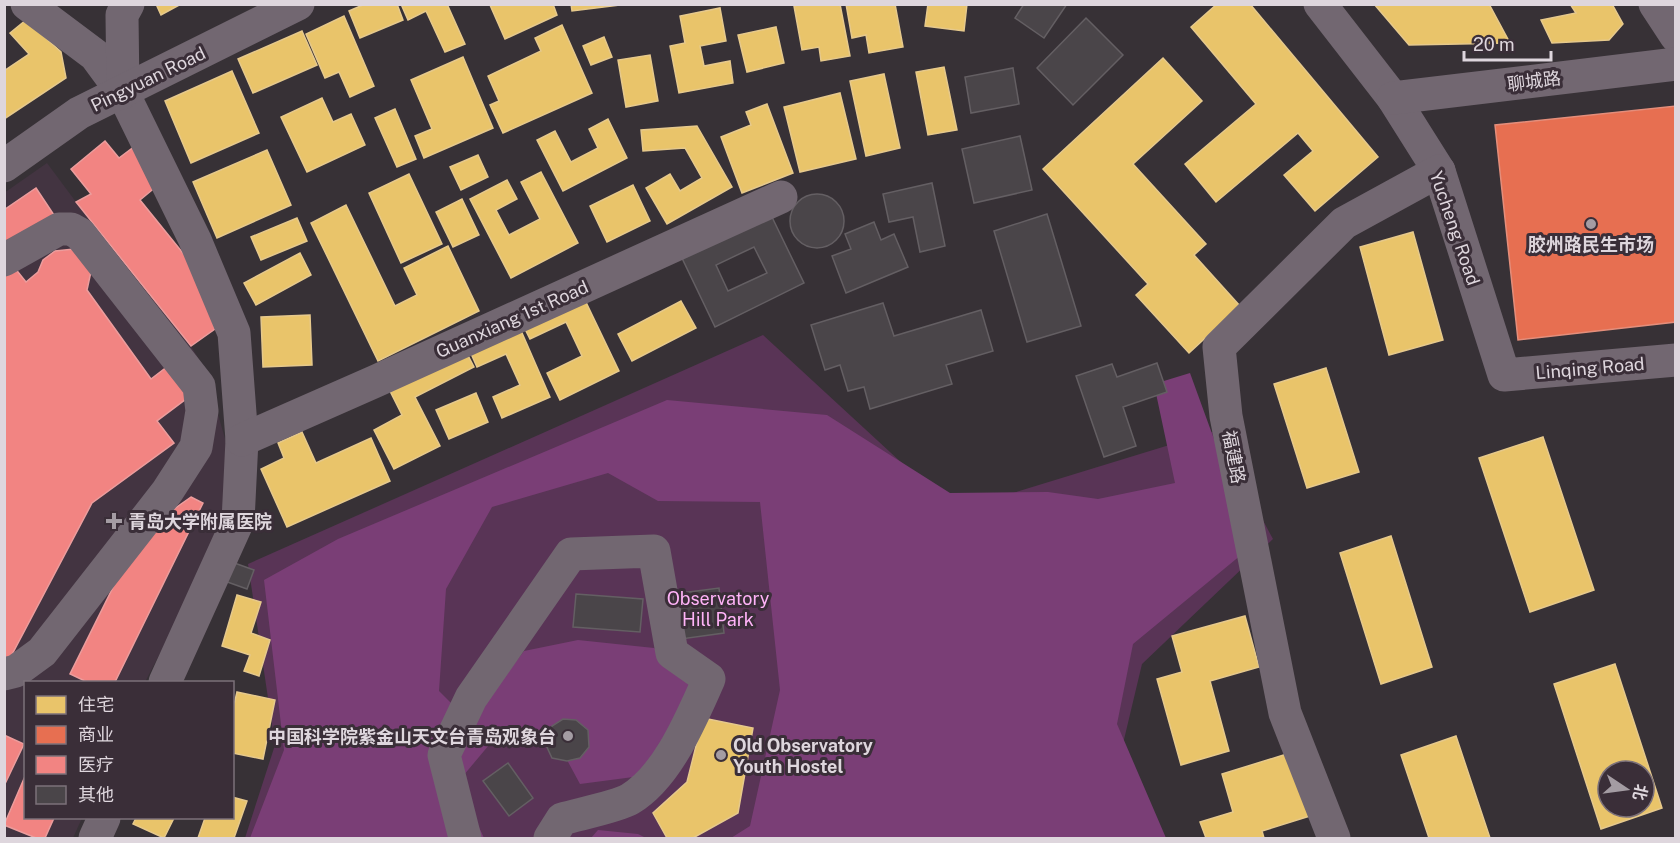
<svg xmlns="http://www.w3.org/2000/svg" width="1680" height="843" font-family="'Public Sans','Noto Sans SC',sans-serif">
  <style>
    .built { fill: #433441 }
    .green { fill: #593456 }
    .forest { fill: #7a3e76 }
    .homes { fill: #e9c46a; stroke: #e6c98c; stroke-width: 1.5; fill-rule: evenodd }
    .shops { fill: #e76f51; stroke: #e48e7b; stroke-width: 1.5 }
    .health { fill: #f28482; stroke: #ec9d9d; stroke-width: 1.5 }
    .building { fill: #4a4549; stroke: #645f63; stroke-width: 1.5; fill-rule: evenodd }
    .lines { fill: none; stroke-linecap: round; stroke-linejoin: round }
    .minor { stroke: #726771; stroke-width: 33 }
    .poi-dot { fill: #a49ca3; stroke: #3a2e38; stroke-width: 2 }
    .labels { text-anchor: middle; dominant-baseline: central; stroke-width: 6; stroke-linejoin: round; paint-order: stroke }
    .street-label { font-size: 18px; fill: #ded6dd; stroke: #3a2e38 }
    .poi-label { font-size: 18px; font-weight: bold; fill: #ded6dd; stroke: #3a2e38; text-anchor: start }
    .park-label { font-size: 18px; fill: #ffb3f8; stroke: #3a2e38 }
  </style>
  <rect width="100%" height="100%" fill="#373136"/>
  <polygon class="built" points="47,163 76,202 191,346 205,369 228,449 229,496 217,545 145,682 26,682 26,818 82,818 73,838 5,838 4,193"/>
  <polygon class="green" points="763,335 954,511 1215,431 1273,539 1142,664 1122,748 1158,838 245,838 275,745 248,564"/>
  <g class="forest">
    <polygon points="1190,373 1231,486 1241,555 1133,644 1117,724 1166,838 731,838 750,826 780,690 760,502 658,501 608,473 492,507 446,589 439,691 470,722 524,651 578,640 654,648 700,682 641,776 580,784 553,734 489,745 458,782 484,838 250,838 284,750 264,580 338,539 667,400 827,415 950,493 1048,492 1098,499 1175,483 1154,384"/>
    <polygon points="598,830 638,834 646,838 591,838"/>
  </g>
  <g class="homes">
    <polygon points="156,4 181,4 161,15"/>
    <polygon points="365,4 397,4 403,20 360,38 349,11"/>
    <polygon points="401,4 447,4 465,44 445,52 426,11 408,20"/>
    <polygon points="553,4 557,15 505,39 490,5"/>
    <polygon points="571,4 628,4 572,11"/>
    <polygon points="803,4 840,4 850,56 821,61 819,47 802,50 794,6"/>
    <polygon points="846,4 895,4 903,47 869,53 866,35 852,38"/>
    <polygon points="928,4 967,4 964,31 925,26"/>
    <polygon points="1217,4 1250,4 1378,157 1315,211 1284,175 1313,151 1298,133 1216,202 1185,164 1256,104 1191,27"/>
    <polygon points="1374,4 1489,4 1510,43 1409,45"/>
    <polygon points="1570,4 1612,4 1623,24 1609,40 1552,43 1541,20 1576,13"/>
    <polygon points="720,8 726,41 700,46 704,66 730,61 733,83 679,93 670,46 685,43 680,16"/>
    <polygon points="344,16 374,86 350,97 339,72 325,78 306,34"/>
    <polygon points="26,20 61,52 66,78 4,119 4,71 29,54 10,33"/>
    <polygon points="562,25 592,93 503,133 490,105 499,101 488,76 541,51 535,38"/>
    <polygon points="776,27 784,63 747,72 738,35"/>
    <polygon points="302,31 317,65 253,93 238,59"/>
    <polygon points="604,37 612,57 591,65 583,46"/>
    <polygon points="650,55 658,101 626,107 618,60"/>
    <polygon points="463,57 493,128 424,158 415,136 432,129 411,80"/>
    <polygon points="1163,58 1202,101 1133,164 1206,244 1194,255 1240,306 1189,353 1136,295 1148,284 1043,169"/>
    <polygon points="944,67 957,130 928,135 916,72"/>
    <polygon points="232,71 259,133 191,163 165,101"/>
    <polygon points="884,74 900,148 866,156 850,81"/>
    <polygon points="840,93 856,159 800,172 784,107"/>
    <polygon points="322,98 333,122 351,114 365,145 307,172 281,117"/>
    <polygon points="767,104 793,173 742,193 721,137 751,125 746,112"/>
    <polygon points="395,109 416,159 397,167 375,118"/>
    <polygon points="608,119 627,158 563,191 537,140 555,131 571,162 598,148 589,129"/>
    <polygon points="697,126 732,187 667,224 646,188 670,174 680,191 702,178 685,148 643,151 641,130"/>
    <polygon points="267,150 291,205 217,238 193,182"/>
    <polygon points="478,155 488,177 461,190 450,167"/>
    <polygon points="541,172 578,243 511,278 470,199 507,180 517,199 496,210 509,235 540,219 521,182"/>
    <polygon points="409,174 442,244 401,263 369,193"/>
    <polygon points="633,185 650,221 607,242 590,206"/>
    <polygon points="462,199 479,235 453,247 436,212"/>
    <polygon points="346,205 395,306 417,295 404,268 448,246 479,311 378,361 311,223"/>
    <polygon points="297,218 307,241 261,260 251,237"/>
    <polygon points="1413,232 1443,340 1389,355 1360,247"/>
    <polygon points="300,253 311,275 256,305 244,283"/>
    <polygon points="583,296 619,371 560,400 547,373 582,356 566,322 530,339 523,325"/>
    <polygon points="681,301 696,328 632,361 618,334"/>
    <polygon points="310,315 312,365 263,367 261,317"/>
    <polygon points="519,326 550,397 502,418 493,397 520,385 506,354 477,367 469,349"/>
    <polygon points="463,346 474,367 415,397 440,446 394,469 374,430 402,415 387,385"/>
    <polygon points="1326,368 1359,472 1307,488 1274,384"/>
    <polygon points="476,393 488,422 449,439 436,410"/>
    <polygon points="302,432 316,463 371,438 390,481 287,527 261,469 284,458 278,443"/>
    <polygon points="1543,437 1594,590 1530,612 1479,458"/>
    <polygon points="1391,536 1432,667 1381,684 1340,553"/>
    <polygon points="237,595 261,602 251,633 270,640 259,676 244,671 250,655 222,646"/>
    <polygon points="1245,616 1259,667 1210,681 1229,751 1181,765 1157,679 1182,672 1172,636"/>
    <path d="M1615,664l47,144 -61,21 -47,-145zM1608,771h36v36h-36z"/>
    <polygon points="237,692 275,700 263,759 232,753 232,713"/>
    <polygon points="703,718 753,728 738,813 693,838 667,838 653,813 687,782"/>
    <polygon points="1456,736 1490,838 1429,838 1401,755"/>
    <polygon points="1290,753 1310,816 1262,831 1264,838 1206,838 1200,822 1233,812 1222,774"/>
    <polygon points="232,797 247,801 234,838 198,838 205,818 232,818"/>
    <polygon points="136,818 174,818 164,838 133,824"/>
  </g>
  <polygon class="shops" points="1676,106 1676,322 1518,340 1495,125"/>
  <g class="health">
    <polygon points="105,141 119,158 135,146 163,181 140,200 195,268 215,329 191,346 76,202 91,194 71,169"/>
    <polygon points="36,188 56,218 4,253 4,210"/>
    <polygon points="74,249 92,267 87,290 151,379 168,366 190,396 157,421 174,443 92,503 8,662 4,660 4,274 14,267 26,282 38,272 43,260 55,251"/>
    <polygon points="191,497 203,503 115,682 87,682 70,674 140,533"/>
    <polygon points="4,735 24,744 4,786"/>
    <polygon points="26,774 26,818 54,818 45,838 36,838 4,825"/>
  </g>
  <g class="building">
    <polygon points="1024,4 1067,4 1044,38 1015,18"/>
    <polygon points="1086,18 1123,55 1073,105 1037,68"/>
    <polygon points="1013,68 1019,104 971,113 965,77"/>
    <polygon points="1020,136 1032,190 974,203 962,149"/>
    <polygon points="932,183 945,246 920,252 913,217 889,222 883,194"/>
    <circle cx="817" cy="221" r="27"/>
    <path d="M770,213l34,70 -89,44 -34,-71zM754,247l13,26 -39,18 -12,-26z"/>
    <polygon points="1047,214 1081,326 1027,342 994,231"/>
    <polygon points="874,222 881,240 894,234 908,267 846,293 832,256 851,249 845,234"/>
    <polygon points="883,303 894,336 981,310 993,351 946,365 952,384 870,409 864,387 848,391 840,365 825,370 811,325"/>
    <polygon points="1157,363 1167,392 1123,407 1136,446 1104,457 1076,376 1112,364 1117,377"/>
    <polygon points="226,560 254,570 247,589 219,579"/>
    <polygon points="719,588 724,633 681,639 674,594"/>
    <polygon points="576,594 643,599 640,632 573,627"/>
    <polygon points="563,719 576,720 588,730 589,747 580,758 567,761 552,758 545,743 552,726"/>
    <polygon points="508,763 533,798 509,816 483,781"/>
  </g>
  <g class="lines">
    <g class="minor">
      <polyline points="27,4 95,55 123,93 195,240 234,333 242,440 238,521 165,682"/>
      <polyline points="1320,4 1393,98 1439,171 1504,375 1676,360"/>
      <polyline points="1655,4 1676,36"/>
      <polyline points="123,93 122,15 128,4"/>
      <polyline points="1393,98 1676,64"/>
      <polyline points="4,166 79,113 298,4"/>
      <polyline points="4,260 59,229 71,229 80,234 199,386 202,411 196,447 167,492 42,652 16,671 4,674"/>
      <polyline points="242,440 376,381 781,197"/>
      <polyline points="95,838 104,818"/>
      <path d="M465,838l-21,-83 27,-57 100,-144 83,-3 18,102 37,26c-18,40 -41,97 -79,120 -14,8 -51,15 -68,20l-12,19"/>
      <polyline points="1334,838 1285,713 1226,416 1219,347 1344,223 1439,171"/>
    </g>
  </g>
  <g class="poi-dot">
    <circle cx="1591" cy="224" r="6"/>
    <path d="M111 512h6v6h6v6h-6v6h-6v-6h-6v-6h6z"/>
    <circle cx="568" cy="736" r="6"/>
    <circle cx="721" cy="755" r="6"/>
  </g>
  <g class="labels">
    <g class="street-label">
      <text transform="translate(148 79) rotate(-26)">Pingyuan Road</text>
      <text transform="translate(1534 81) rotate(-7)">聊城路</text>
      <text transform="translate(1455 228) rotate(71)">Yucheng Road</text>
      <text transform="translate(512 319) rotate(-24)">Guanxiang 1st Road</text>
      <text transform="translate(1590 368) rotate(-5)">Linqing Road</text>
      <text transform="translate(1234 457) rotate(79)">福建路</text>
    </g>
    <g class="poi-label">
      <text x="1591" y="244" text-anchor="middle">胶州路民生市场</text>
      <text x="128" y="521">青岛大学附属医院</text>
      <text x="556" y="736" text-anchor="end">中国科学院紫金山天文台青岛观象台</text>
      <text x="733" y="745">Old Observatory<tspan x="733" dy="21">Youth Hostel</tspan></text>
    </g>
    <g class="park-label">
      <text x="718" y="598">Observatory<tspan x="718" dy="21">Hill Park</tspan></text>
    </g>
  </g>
  <rect width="1680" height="843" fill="none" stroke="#ded6dd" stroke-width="12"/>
  <rect x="24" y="681" width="210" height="138" fill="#3a2e38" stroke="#7c717a" stroke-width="1.5"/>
  <rect x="36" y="696" width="30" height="18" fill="#e9c46a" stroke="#7c717a" stroke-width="1.5"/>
  <text x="78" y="711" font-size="18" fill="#ded6dd">住宅</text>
  <rect x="36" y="726" width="30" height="18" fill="#e76f51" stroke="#7c717a" stroke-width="1.5"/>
  <text x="78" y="741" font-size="18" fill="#ded6dd">商业</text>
  <rect x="36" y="756" width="30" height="18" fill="#f28482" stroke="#7c717a" stroke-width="1.5"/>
  <text x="78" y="771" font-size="18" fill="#ded6dd">医疗</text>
  <rect x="36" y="786" width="30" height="18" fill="#4a4549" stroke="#7c717a" stroke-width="1.5"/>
  <text x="78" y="801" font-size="18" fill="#ded6dd">其他</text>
  <g transform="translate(1626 789) rotate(103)"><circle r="28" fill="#3a2e38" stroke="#7c717a" stroke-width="1.5"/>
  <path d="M0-4.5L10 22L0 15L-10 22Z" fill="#a49ca3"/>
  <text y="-9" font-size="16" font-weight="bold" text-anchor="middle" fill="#ded6dd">北</text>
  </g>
  <path d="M1464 51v9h87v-9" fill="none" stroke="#ded6dd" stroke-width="3"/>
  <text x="1473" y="51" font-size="18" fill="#ded6dd" stroke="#3a2e38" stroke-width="4.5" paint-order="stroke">20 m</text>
</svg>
